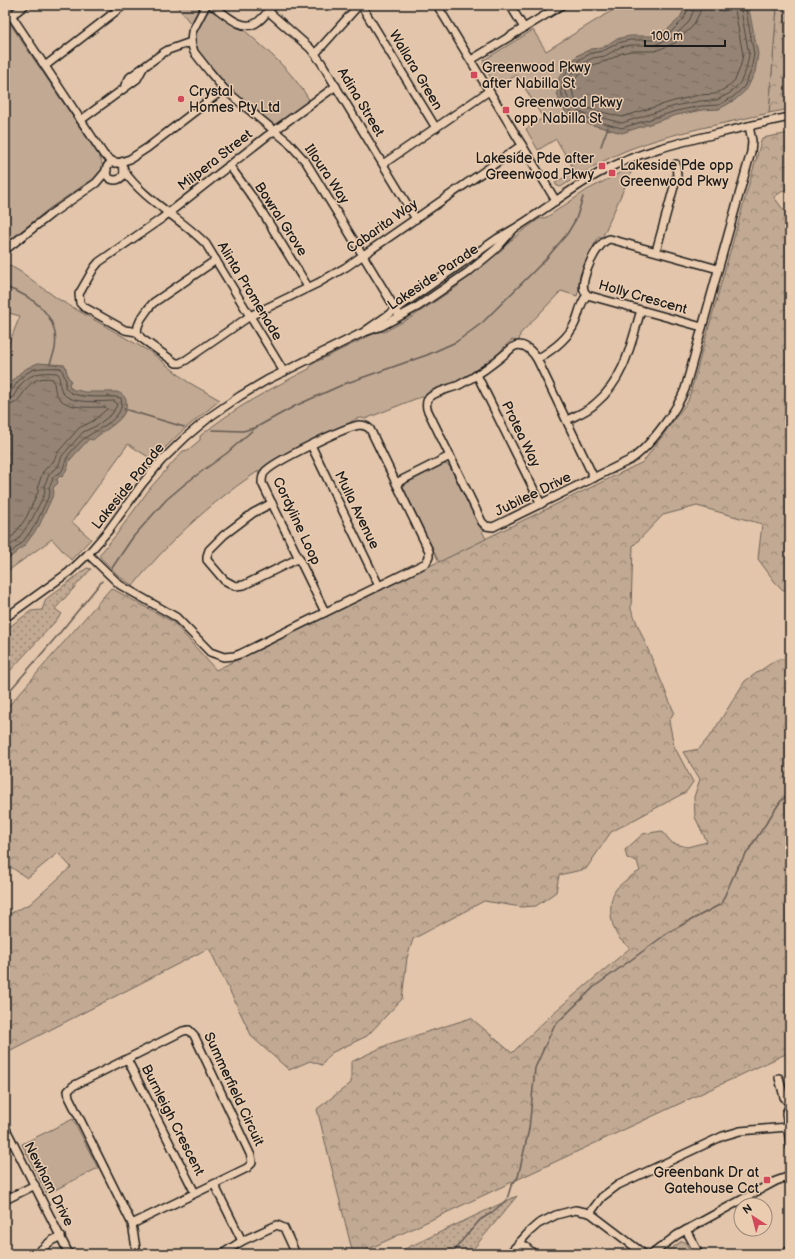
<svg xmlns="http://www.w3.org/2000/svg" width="795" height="1259" font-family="'Balsamiq Sans',sans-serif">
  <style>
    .grass { fill: url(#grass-dots); stroke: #6e6258 }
    .forest { fill: url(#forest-crowns); stroke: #6e6258 }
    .park { fill: #c1a993; stroke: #6e6258 }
    .water { fill: url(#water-ripples); stroke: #655a51 }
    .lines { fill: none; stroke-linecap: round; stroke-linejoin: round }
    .shore { stroke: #4c463f; stroke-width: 1 }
    .stream { stroke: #655a51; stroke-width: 1.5 }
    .minor-casing { stroke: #1c1c1c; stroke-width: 10 }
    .minor { stroke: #eaccb0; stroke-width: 7 }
    .poi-dot { fill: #d1495b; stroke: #eaccb0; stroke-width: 1.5 }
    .labels { text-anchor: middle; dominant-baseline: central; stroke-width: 3; stroke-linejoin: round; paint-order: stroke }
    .poi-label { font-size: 14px; fill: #1c1c1c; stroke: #eaccb0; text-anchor: start }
    .street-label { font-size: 14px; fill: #1c1c1c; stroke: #eaccb0 }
  </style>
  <defs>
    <pattern id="grass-dots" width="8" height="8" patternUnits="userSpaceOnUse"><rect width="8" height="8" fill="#c1a993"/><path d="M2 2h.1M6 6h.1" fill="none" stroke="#9c8977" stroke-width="1.8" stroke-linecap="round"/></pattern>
    <pattern id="forest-crowns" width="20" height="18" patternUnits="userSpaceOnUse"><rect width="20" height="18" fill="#c1a993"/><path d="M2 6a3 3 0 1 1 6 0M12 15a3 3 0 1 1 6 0" fill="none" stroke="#9c8977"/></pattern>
    <pattern id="water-ripples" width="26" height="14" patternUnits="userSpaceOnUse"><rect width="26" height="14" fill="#958474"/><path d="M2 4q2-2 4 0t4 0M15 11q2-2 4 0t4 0" fill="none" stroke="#796b5e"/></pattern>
  </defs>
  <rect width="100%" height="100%" fill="#e2c5aa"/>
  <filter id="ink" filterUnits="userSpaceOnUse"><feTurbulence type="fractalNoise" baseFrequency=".025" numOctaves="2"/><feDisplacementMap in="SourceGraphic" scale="8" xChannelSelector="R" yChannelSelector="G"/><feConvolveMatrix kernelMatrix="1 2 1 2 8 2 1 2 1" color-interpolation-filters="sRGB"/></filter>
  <g filter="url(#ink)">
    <g class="grass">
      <polygon points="497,242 498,243 468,268 447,283 443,279"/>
      <polygon points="87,568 91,569 55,609 62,614 9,672 5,669 5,630 31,611 42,610 46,599"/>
      <polygon points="517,1196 469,1254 394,1254"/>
    </g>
    <g class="forest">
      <polygon points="777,5 790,5 790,109 769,113"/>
      <polygon points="790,133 790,186 774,197 790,219 790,589 783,590 775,582 758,559 762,524 697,506 663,515 633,546 631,609 674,712 669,721 674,746 693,782 686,792 611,832 586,869 559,875 556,892 536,906 521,907 484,901 413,939 407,958 402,999 367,1036 331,1053 322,1065 310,1061 289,1070 252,1037 209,948 5,1053 5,916 30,904 71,867 58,853 27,878 5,863 5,710 111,588 173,622 216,670 643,462 688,401 762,138"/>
      <path d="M790,658v394l-432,202h-5l-36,-145 34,-26v-21l38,-18 82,-26 41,35 40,-39 78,-66c-3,-3 -8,-6 -11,-10 -9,-12 -12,-38 -2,-50 7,-7 15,-13 23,-17l-3,-10 -10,-3 -2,-8 18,-16 19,-3 10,12 15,4 20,-5 -12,-25 -1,-20 6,-18 -17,-27 16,-3 14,-17 32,-51 31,-21z"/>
    </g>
    <g class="park">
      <polygon points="176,5 201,5 191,24"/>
      <path d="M621,5h156l-8,108c-46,11 -95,19 -139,36 -25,10 -47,23 -69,38l-4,-1 -2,-3 20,-12 -19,-32 -18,11 -12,-21 17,-11 -26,-43 -21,12 -13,-23 1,-4 49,-30 13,21z"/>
      <path d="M211,10l2,1 25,17 6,2c27,24 47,40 66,71l-33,23 -3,1 -41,-33 -18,-18 -18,-25 -2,-8 1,-8 11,-20z"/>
      <path d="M5,16l94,140c4,8 5,12 0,19l-49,33 -45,36z"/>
      <path d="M633,166v2l-30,68 -5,2 -4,7 -10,26 -7,25 -16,-5 -41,43 -1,7 -7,-1 -9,8 -4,7 -11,9 -29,17 -33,15 -11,3 -50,20c-6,-3 -14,2 -18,6 -18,9 -37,17 -55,26 -62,34 -115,80 -159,135l-13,-9 -20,-20v-3l16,-19 35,-48 32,-36 5,-1 12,-10v-4c34,-28 70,-47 109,-67l3,-5 67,-33 5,1 28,-15 46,-31 3,-5 24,-18 36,-31 18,-13 8,-2 40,-27z"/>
      <polygon points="5,263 21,272 58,299 152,353 188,382 220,400 181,432 153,460 128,444 72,522 91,539 71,560 52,539 5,573 5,353 20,316 5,312"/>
      <polygon points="444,464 448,465 450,467 486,539 439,562 403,487 405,484"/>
      <polygon points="73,1119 98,1168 47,1194 22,1144"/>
      <polygon points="682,1241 686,1243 692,1254 664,1254"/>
    </g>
    <g class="water">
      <polygon points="686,5 748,5 758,54 755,72 747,89 735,100 719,109 702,110 677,115 622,133 574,120 562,108 557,93 559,78 566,66 578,55 591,49 602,48 616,39 630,36 652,36 667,30 680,18"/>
      <path d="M38,363l27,2 3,12 3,3 -2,5 4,5h4l7,2h33c5,2 7,3 9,8 4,20 -22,29 -33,40l-4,-1 -20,22 -1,6 -6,10 -2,-1 -3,3 1,4 -5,5 1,5 -15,33 -14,19 -20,17v-168c9,-17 15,-24 33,-31z"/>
    </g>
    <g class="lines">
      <g class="shore">
        <polyline points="690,5 683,20 669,34 652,40 630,40 618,43 603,51 592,53 580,59 569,68 563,79 561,92 566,107 576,116 622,128 676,111 701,106 719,105 733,97 744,87 751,71 754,54 745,5"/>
        <polyline points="695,5 694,10 688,23 672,38 654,45 631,45 620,47 605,56 593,58 583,63 573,72 567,80 566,92 570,104 579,112 622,123 675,106 700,101 717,100 730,93 740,83 746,70 749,55 740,5"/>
        <polyline points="701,5 700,12 693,26 675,43 655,51 631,51 622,53 607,61 595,64 586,68 577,76 573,82 572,91 576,101 582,107 622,117 674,101 699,95 715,94 726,88 735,80 740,68 743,55 734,5"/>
        <path d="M5,395l5,-2c16,-25 22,-26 51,-25l1,2 4,11 -1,6c6,13 38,9 51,10l5,1c6,23 -30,32 -42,45 -4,5 -11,11 -13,17 -2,4 -2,9 -5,12 -3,2 -5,2 -8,5l-1,5 -3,5 1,6 -14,31 -14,19 -17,14"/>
        <path d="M5,400l8,-3c3,-4 5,-9 8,-13 12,-12 21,-12 36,-11l2,2c1,6 0,13 4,18 8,12 39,8 52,8l2,4 -5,9 -16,12 -13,6 -21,24 -4,11 -5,3 -4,5 -5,11 1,7 -14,28 -13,18 -13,11"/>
        <path d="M5,406c23,-1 16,-33 48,-27 2,6 1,11 4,16 8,15 33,12 48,12l2,2 -14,12 -14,7 -21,24 -5,10 -5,4 -5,6 -4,11 -1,9 -12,26 -12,17 -9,7"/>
      </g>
      <g class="stream">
        <polyline points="601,146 608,127"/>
        <path d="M5,287c28,9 55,29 50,62 -1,5 -4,10 -5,15"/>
        <polyline points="344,384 427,355 456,342 482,323 545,260 567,234 576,219 583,197"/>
        <polyline points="124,409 184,427"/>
        <polyline points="212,430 243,431 254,428"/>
        <polyline points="112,568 133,537 166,500 186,483 227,453 255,428 295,406 342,385"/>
        <polyline points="5,696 58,635 102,581"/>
        <polyline points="453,1254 459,1244 480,1220 491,1213 503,1203 507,1199 511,1186 518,1177 529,1129 535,1068 554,1026 594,987 669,932 721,904 737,868 780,802 790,792"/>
      </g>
      <defs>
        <g id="minor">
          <polyline points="206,5 192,32 191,42 194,52 209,71 224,89 288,142 306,162 398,313"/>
          <path d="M212,5c12,8 30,27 44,18 7,-4 12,-12 17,-18"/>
          <polyline points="361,5 436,128"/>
          <polyline points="437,5 556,201"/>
          <polyline points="510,5 524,28"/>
          <polyline points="5,6 104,155 115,163"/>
          <polyline points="268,11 310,48 321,62 416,219"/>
          <polyline points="11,16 25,5"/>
          <polyline points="315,54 359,5"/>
          <polyline points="471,60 562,5"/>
          <polyline points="45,66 124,5"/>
          <polyline points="125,85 130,77 163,53 168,50 191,42"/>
          <polyline points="81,120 137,79 143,68"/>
          <circle cx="115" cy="171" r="9"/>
          <polyline points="118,163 130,159 147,148 224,89"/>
          <polyline points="383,164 489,91"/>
          <polyline points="229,165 258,205 308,287"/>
          <path d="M124,171c21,30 57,47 82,73l78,128"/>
          <polyline points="5,250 51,214 96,183 107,170"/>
          <polyline points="656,251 677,176 676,164"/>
          <polyline points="216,260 153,303 148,309 141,319 138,326 137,332 141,338 176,363 180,363 186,360 250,316 318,283 346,267 522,145"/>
          <path d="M702,327l-115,-32c-1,-2 -2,-2 -3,-5 -4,-11 13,-49 26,-51l108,30"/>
          <path d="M365,331l133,-93c37,-19 68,-48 105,-67 36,-19 74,-28 113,-37 24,-6 49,-12 74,-17"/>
          <polyline points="137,332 125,330 84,307 80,303 79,294 94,268 99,262 161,219 267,136 336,86"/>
          <path d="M537,359c14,-8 31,-20 38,-36 5,-11 4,-18 12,-28"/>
          <polyline points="477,375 541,504"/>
          <path d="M567,420c10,-5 21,-9 29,-17 29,-24 35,-60 45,-93"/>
          <polyline points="311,445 379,586"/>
          <path d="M450,456l-23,-47c-1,-5 -1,-9 3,-12 7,-6 20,-8 29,-12 20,-10 37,-23 54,-38 10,-6 19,4 24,12l57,119"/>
          <polyline points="272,503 253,513 224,535 209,550 207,556 207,560 224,580 235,586 244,585 299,558"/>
          <path d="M88,554l32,31 56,32 34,35 14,5 10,-1 6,-2 186,-91 3,-6v-6l-33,-68 54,-27 32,66 4,4 7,1 137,-67c19,-12 47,-50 55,-71l66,-237 1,-11 -3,-15"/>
          <path d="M325,612l-63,-129c0,-4 0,-8 3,-11 8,-10 80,-45 94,-47 4,0 8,1 11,4l26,54"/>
          <polyline points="5,618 69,572 88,554 108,531 142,484 161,461 187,436 211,416 240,396 267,380 362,333 382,326 417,307 467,273 496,249 512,231"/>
          <polyline points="127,1059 195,1193"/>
          <polyline points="779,1078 784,1097 790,1105"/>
          <polyline points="790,1105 786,1113 790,1146"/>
          <polyline points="5,1127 69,1254"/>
          <polyline points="214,1184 242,1241"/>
          <polyline points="5,1200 35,1185"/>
          <polyline points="590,1213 602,1197 618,1185 723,1136 740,1131 788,1127"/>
          <polyline points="132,1224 247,1168 252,1163 251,1156 194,1035 189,1030 183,1031 73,1086 68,1091 69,1097 132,1224 137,1254"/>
          <polyline points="686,1230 699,1254"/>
          <polyline points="520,1242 534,1254"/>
          <polyline points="36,1254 51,1241 61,1236"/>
          <polyline points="222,1254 242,1241 277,1225 284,1228 296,1254"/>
          <polyline points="509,1254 530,1231 538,1224 556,1215 575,1210 590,1213 644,1254"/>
          <polyline points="652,1254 677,1235 776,1181 790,1176"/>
          <polyline points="783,1254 790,1250"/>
        </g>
      </defs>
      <use href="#minor" class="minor-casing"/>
      <use href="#minor" class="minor"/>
    </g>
  </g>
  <g class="poi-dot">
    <rect x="470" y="71" width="8" height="8" rx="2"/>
    <circle cx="181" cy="99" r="4"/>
    <rect x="502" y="106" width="8" height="8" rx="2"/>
    <rect x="598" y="162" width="8" height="8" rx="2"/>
    <rect x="608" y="169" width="8" height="8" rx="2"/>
    <rect x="763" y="1176" width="8" height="8" rx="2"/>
  </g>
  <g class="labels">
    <g class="poi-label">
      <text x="482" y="67">Greenwood Pkwy<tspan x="482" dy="16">after Nabilla St</tspan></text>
      <text x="189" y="91">Crystal<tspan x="189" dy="16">Homes Pty Ltd</tspan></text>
      <text x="514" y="102">Greenwood Pkwy<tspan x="514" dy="16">opp Nabilla St</tspan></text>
      <text x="594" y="158" text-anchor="end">Lakeside Pde after<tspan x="594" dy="16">Greenwood Pkwy</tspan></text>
      <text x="620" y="165">Lakeside Pde opp<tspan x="620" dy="16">Greenwood Pkwy</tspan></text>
      <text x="759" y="1172" text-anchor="end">Greenbank Dr at<tspan x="759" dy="16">Gatehouse Cct</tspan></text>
    </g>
    <g class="street-label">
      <text transform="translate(416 70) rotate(59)">Wallara Green</text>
      <text transform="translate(361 102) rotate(59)">Adina Street</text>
      <text transform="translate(215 160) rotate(-38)">Milpera Street</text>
      <text transform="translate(327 174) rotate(56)">Illoura Way</text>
      <text transform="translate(281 219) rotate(57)">Bowral Grove</text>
      <text transform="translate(382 226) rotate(-35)">Cabarita Way</text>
      <text transform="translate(433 277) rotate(-34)">Lakeside Parade</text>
      <text transform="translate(250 291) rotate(59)">Alinta Promenade</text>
      <text transform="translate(643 297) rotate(16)">Holly Crescent</text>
      <text transform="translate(521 434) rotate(64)">Protea Way</text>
      <text transform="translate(128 486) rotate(-51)">Lakeside Parade</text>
      <text transform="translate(533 494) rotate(-26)">Jubilee Drive</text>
      <text transform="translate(357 510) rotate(64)">Mulla Avenue</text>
      <text transform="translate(297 521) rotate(65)">Cordyline Loop</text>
      <text transform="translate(234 1089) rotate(65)">Summerfield Circuit</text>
      <text transform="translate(173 1120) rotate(63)">Burnleigh Crescent</text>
      <text transform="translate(49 1184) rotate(63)">Newham Drive</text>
    </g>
  </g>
  <rect width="795" height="1259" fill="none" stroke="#eaccb0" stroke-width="20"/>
  <rect x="10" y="10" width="775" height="1239" fill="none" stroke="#1c1c1c" stroke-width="1.5" filter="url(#ink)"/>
  <g transform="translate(753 1217) rotate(324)"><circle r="19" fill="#eaccb0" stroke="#988675"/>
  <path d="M0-3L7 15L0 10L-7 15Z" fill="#d1495b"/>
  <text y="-6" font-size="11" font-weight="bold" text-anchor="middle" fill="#1c1c1c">N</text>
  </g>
  <path d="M645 40v6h80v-6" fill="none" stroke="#1c1c1c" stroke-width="2"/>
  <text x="651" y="40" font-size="12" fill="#1c1c1c" stroke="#eaccb0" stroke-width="3" paint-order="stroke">100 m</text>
</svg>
